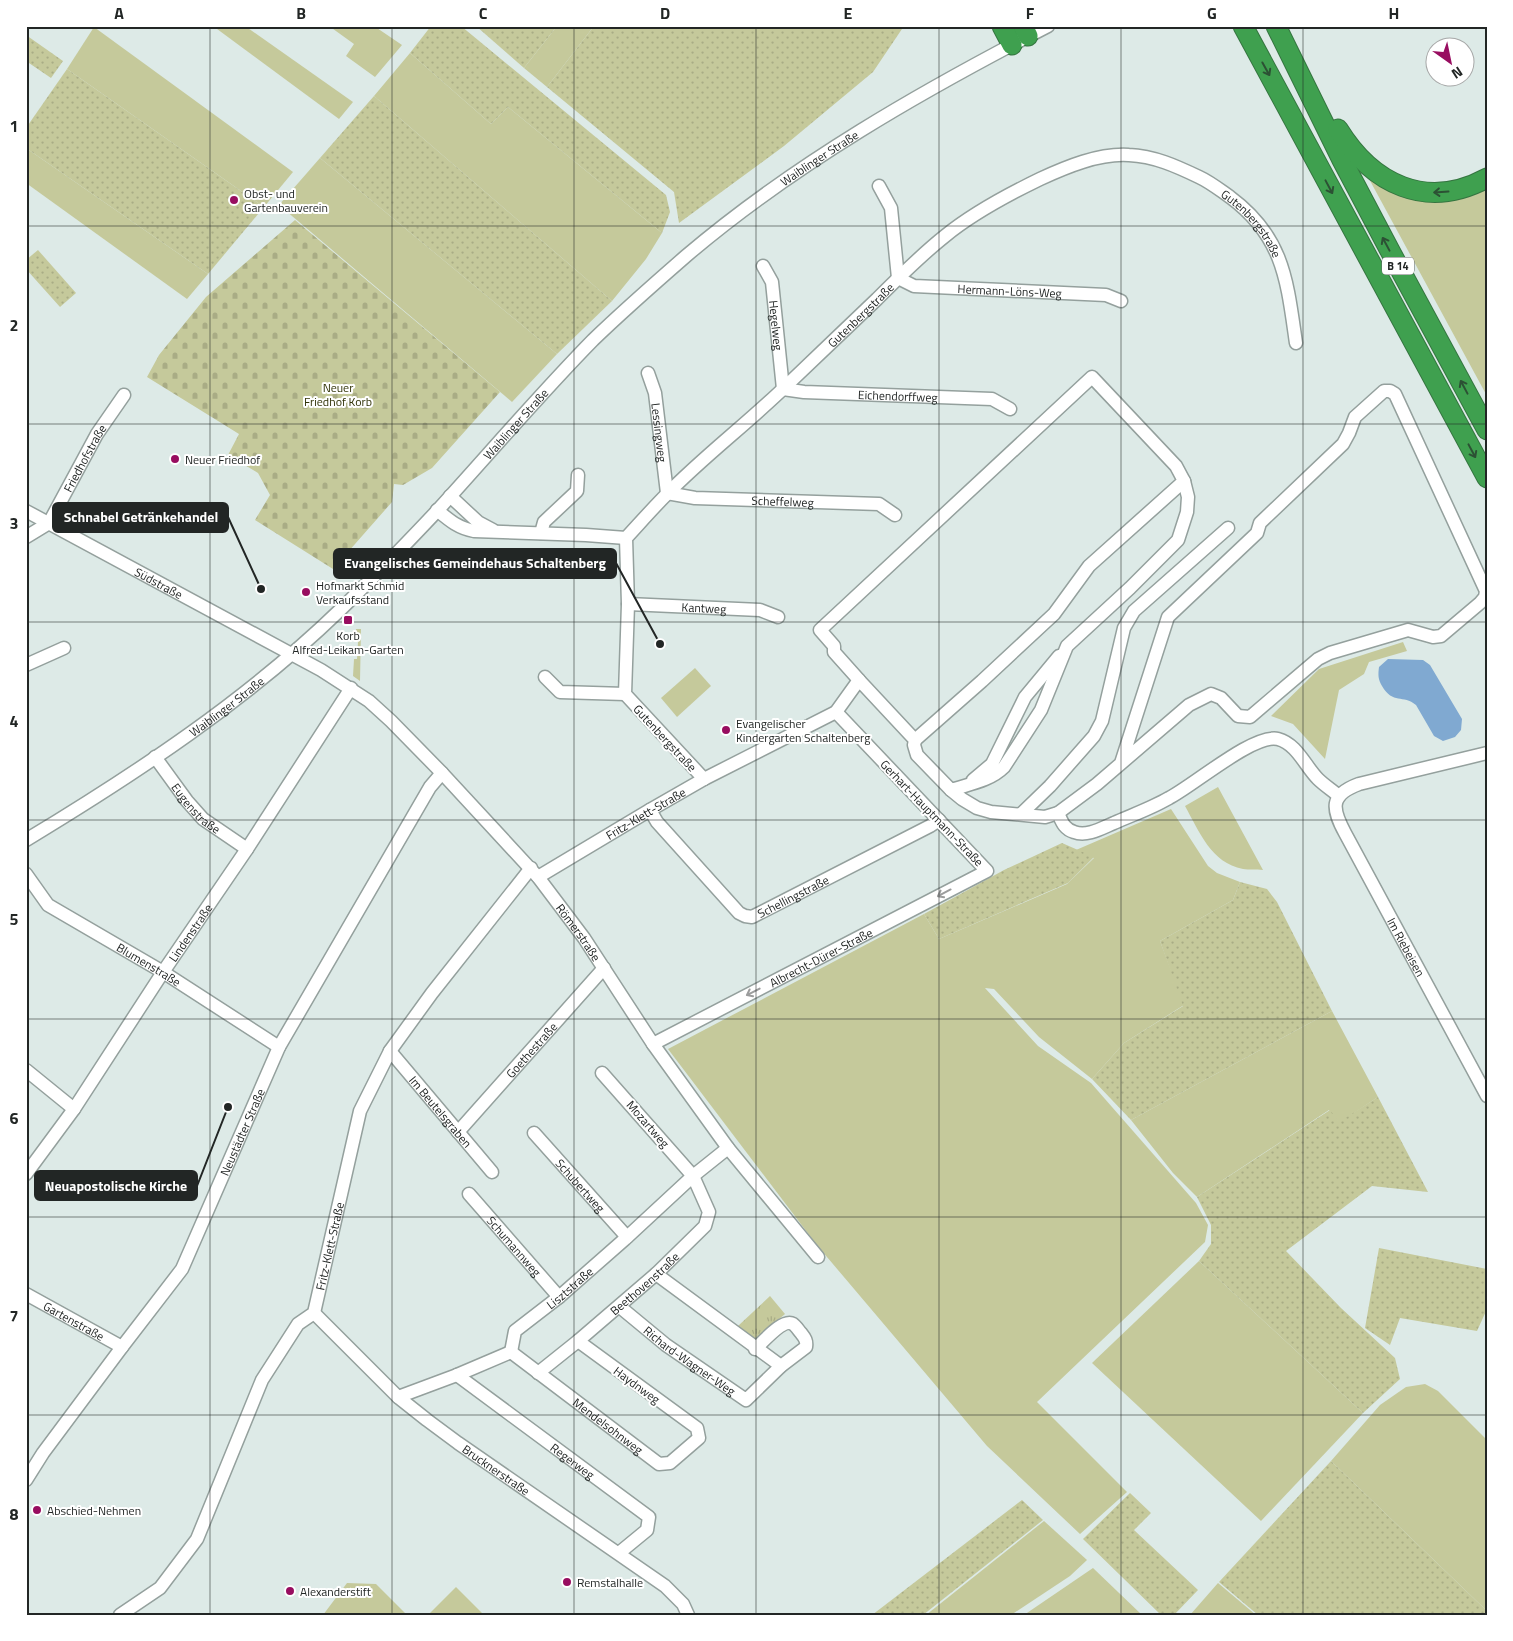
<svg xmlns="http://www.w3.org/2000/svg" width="1513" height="1641" font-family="'Titillium Web',sans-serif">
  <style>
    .grass { fill: #c5c99b }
    .cemetery { fill: url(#cemetery-stones) }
    .park { fill: url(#park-tufts) }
    .garden { fill: url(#garden-dots) }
    .water { fill: #80a9d1 }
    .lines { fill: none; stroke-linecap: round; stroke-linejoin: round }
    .minor-casing { stroke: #94a09d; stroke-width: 15 }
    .highway-casing { stroke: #357540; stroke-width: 21 }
    .minor { stroke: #fff; stroke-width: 12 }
    .highway { stroke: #3fa04f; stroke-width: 19 }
    .oneway { stroke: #2c5134 }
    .oneway2 { stroke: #9c9d9d }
    .grid { fill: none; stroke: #222625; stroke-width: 1; stroke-opacity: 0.55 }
    .poi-dot { fill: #980d60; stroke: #fff; stroke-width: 2 }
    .labels { text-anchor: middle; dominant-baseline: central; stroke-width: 4; stroke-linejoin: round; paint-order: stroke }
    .shield { fill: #fff; stroke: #646766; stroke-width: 1 }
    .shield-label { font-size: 11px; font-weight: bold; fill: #222625 }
    .street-label { font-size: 12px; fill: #222625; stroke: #fff }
    .poi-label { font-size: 12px; fill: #222625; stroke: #fff; text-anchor: start }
    .park-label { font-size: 12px; fill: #303206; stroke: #fff }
    .leader { fill: none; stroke: #222625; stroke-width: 2 }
    .callout-dot { fill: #222625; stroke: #fff; stroke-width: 2 }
    .callout { fill: #222625; stroke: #222625; stroke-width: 2 }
    .callout-label { font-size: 14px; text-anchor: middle; font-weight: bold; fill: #fff }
    .neatline { fill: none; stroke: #222625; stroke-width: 2 }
    .grid-label { font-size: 16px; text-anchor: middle; font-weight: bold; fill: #222625 }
  </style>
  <defs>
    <pattern id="cemetery-stones" width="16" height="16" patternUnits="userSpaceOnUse" patternTransform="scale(1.25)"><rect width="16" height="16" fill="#c5c99b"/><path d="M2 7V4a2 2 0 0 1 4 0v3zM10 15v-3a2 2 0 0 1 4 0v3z" fill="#a9ac85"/></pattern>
    <pattern id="park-tufts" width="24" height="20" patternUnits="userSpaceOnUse" patternTransform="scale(1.25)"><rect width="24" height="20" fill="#c5c99b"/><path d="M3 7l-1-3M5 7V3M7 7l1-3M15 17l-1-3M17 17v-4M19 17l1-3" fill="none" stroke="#a9ac85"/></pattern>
    <pattern id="garden-dots" width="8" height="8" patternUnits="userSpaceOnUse" patternTransform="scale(1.25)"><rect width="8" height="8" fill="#c5c99b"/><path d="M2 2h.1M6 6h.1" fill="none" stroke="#a9ac85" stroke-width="1.8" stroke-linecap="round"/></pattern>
  </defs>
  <rect width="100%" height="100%" fill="#ddeae7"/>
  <g class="grass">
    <polygon points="213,26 245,26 353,102 339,119"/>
    <polygon points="329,26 374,26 402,45 375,77 346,56 354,44"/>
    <polygon points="557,26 594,26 547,87 524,68"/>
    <polygon points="94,27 293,172 264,207 67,69"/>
    <polygon points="410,53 491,124 508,107 662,233 646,259 612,301 374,96"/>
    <polygon points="26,148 208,274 187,299 26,183"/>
    <polygon points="320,158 557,354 512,402 279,205"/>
    <polygon points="1368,177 1389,188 1487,184 1487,396"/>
    <polygon points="356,629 361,629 360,681 353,676 354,659 357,659 358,642 355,641"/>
    <polygon points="1403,642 1407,651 1369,662 1364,674 1339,690 1325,759 1293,724 1271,716 1319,669"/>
    <polygon points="695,668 711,686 677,717 661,698"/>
    <path d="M1218,787l45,83c-7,-1 -14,0 -20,-1 -32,-6 -44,-38 -58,-63z"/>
    <polygon points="1171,809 1208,866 1217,873 1240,882 1233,900 1160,941 1184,1005 1124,1043 1092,1079 1039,1037 994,989 985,988 1038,1046 1091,1083 1196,1203 1208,1225 1205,1242 1037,1402 1127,1492 1080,1534 987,1446 816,1244 668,1049 924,914 939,939 1067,884 1094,858 1076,850"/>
    <polygon points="1332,1011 1378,1097 1339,1123 1329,1110 1197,1197 1173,1173 1131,1120"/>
    <polygon points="1199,1261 1363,1413 1261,1521 1092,1363"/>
    <polygon points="1425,1384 1438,1391 1487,1440 1487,1611 1331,1461 1380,1405 1406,1387"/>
    <polygon points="1044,1521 1087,1560 1070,1576 1011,1615 926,1615"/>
    <polygon points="1093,1568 1142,1615 1024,1615"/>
    <polygon points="347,1583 376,1584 407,1615 323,1615"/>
    <polygon points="1218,1583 1256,1615 1190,1615"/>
    <polygon points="456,1587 484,1615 428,1615"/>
  </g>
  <polygon class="cemetery" points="295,220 500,392 432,468 403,485 394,484 392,502 333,569 255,520 270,495 258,473 228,455 239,434 147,377 159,355 206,297"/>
  <polygon class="park" points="770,1296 785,1314 755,1339 738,1326"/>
  <g class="garden">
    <polygon points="431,26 461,26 666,195 670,212 662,233 508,107 491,124 410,53"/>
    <polygon points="476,26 557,26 524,68"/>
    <polygon points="594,26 904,26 873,72 784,146 679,223 674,192 547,87"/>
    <polygon points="26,35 63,61 51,78 26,61"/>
    <polygon points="67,69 264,207 208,274 26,148 26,128"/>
    <polygon points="374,96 612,301 557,354 320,158"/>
    <polygon points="38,250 76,293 60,307 26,269 26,260"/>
    <polygon points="1062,843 1094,857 1068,883 939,939 924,914 1004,870"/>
    <polygon points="1240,882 1267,889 1277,902 1332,1011 1131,1120 1092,1079 1124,1043 1183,1006 1160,941 1233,900"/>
    <polygon points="1378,1097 1428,1192 1372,1186 1286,1251 1341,1308 1395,1358 1400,1379 1363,1413 1199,1261 1211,1244 1211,1225 1197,1197 1330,1110 1339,1122"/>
    <polygon points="1379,1248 1487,1269 1487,1309 1477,1331 1400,1318 1390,1345 1365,1328"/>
    <polygon points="1331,1461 1487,1611 1487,1615 1258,1615 1219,1582"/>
    <polygon points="1130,1493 1151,1513 1134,1530 1198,1590 1174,1615 1161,1615 1083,1539"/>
    <polygon points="1022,1500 1043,1520 923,1615 872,1615"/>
  </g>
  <path class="water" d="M1388,659l35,1 7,5 32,54 -1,11 -6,7 -12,4 -9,-5 -18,-31c-13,-11 -23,0 -34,-19 -4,-7 -4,-11 -3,-19z"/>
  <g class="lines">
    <defs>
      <g id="minor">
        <path id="s1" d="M879,186l12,22 7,70 16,8 192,9 15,6"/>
        <path id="s2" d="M763,266l9,16 11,107 21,3 188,7 18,10"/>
        <path id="s3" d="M648,373l7,20 12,100 28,5 184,6 16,11"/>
        <polyline points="450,496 478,522 493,530"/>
        <path d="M437,510c12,10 21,18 37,21l112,4 40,3"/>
        <path id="s4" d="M26,511l295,159 48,31 22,20 51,52 96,104 46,61 69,106 75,104 90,109"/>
        <polyline points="541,533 544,522 577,491 578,475"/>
        <path id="s5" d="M26,537l23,-14 48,-89 27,-39"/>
        <path id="s6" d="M628,604l132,6 18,7"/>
        <polyline points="26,665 64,648"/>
        <polyline points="545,677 560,692 625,694"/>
        <polyline points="859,680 834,652 834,646 820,630 1092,377 1176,466 1184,481 1089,566 1054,614 982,681 915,740"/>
        <path id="s7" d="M1487,753l-128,31c-30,11 -27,25 -14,49l142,263"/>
        <path id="s8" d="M155,757l32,44 16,18 44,30"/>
        <path id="s9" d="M704,779l-79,-85 3,-90 -2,-66c13,-14 26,-29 41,-44 37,-38 81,-71 120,-109 30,-29 60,-57 90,-86 22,-22 44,-44 68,-63 28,-23 62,-41 95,-57 26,-12 59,-26 89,-24 25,1 47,11 70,22 11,5 21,13 31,20 54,40 57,84 66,146"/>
        <polyline points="973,780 992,764 1025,697 1059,656"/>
        <path d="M951,790c18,-6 39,-9 53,-23l37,-57 26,-64 63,-58 48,-48 9,-28 1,-15 -4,-16"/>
        <path id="s10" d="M650,810l7,12 82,91 6,3 7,1 178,-91 9,-6"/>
        <path d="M1058,813c4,9 6,16 16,19 13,5 28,-4 40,-9 18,-8 38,-15 55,-25 24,-12 85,-65 109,-59 19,5 27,27 40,40 6,6 14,11 21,17"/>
        <polyline points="1021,814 1050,786 1079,753 1094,736 1102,721 1124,628 1134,611 1228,528"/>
        <path id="s11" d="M26,840c111,-67 221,-140 314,-230 33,-32 65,-65 97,-99 52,-57 102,-116 156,-171 29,-28 62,-57 93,-84 108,-92 236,-165 362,-230"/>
        <path id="s12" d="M26,874l22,31 115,67 116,75"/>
        <path id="s13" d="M538,877l112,-67 54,-31 132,-67 23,-32 56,60 -1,5 3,10 34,35 11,9 15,9 14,4 54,5 13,-4 39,-29 92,-79 22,-11 10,4 17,18 12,1 68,-58 12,-6 78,-23 25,7 8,-1 39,-33 5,-6 1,-6 -91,-197 -5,-3h-6l-29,26 -6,16 -6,11 -83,79 -3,10 -89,84 -47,146"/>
        <path id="s14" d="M653,1044l334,-173 -151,-159"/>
        <path id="s15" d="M390,1051l102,121"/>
        <polyline points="26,1070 74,1109"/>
        <path id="s16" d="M458,1132l146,-164"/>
        <path id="s17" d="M534,1133l93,104"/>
        <path id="s18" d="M26,1174l48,-65 89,-137 84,-123 104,-161"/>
        <path id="s19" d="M469,1194l90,103"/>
        <polyline points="656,1274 781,1366"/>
        <path id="s20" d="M26,1294l96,53"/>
        <path id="s21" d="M620,1307l46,38 80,55 35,-34 25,-19c1,-6 -1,-9 -5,-14 -2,-2 -5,-7 -8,-9 -10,-6 -30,18 -38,25"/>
        <path id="s22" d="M314,1313l84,84 29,23 31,23 207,143 18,18 5,11"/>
        <path id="s23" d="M511,1352l148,112 11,-1 29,-25 -2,-10 -119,-87"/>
        <path id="s24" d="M511,1352l4,-21 44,-34 66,-58 68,-63 35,-28"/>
        <path id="s25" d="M538,1373l40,-32 78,-67 49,-48 4,-14 -16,-36 -91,-103"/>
        <path id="s26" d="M457,1375l192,142 -2,13 -28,23"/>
        <polyline points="398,1397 457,1375 511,1352"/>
        <path id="s27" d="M26,1480l17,-27 79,-106 60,-78 97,-222 151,-260 12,-14"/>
        <path id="s28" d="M120,1615l40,-27 37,-49 65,-159 36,-56 16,-11 46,-202 30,-60 42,-58 99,-125"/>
      </g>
      <g id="highway">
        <polyline points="1002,26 1012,45"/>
        <polyline points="1023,26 1028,36"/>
        <polyline points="1243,26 1487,478"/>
        <polyline points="1276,26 1342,160 1389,249 1487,430"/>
        <path d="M1338,129c34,55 88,82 149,49"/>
      </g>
    </defs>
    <use href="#minor" class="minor-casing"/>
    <use href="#highway" class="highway-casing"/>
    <use href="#minor" class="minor"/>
    <use href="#highway" class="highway"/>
  </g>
  <defs><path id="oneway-shaft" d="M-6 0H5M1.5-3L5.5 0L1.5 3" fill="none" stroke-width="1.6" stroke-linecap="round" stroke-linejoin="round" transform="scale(1.25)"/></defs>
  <g class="oneway">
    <use href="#oneway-shaft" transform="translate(1266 69) rotate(61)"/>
    <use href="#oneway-shaft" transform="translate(1329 187) rotate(62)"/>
    <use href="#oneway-shaft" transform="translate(1441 192) rotate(176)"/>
    <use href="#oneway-shaft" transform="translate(1386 244) rotate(-118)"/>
    <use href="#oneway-shaft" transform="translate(1464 387) rotate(-118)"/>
    <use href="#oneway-shaft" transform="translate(1472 451) rotate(62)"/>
  </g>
  <g class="oneway2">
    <use href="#oneway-shaft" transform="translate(944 893) rotate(152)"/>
    <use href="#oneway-shaft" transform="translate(753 992) rotate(153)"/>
  </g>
  <path class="grid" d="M210,26v1589M392,26v1589M574,26v1589M756,26v1589M939,26v1589M1121,26v1589M1303,26v1589M26,226h1461M26,424h1461M26,622h1461M26,820h1461M26,1019h1461M26,1217h1461M26,1415h1461"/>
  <g class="poi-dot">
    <circle cx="234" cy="200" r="5"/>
    <circle cx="175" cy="459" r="5"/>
    <circle cx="306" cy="592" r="5"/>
    <rect x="343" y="615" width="10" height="10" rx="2.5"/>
    <circle cx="726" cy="730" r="5"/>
    <circle cx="37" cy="1510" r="5"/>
    <circle cx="567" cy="1582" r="5"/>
    <circle cx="290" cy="1591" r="5"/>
  </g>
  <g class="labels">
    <rect class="shield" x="1382" y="257.5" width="32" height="17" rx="4"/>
    <g class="shield-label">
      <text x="1398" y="266">B 14</text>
    </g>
    <g class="street-label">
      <text stroke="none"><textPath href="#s11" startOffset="1051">Waiblinger Straße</textPath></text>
      <text stroke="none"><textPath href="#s9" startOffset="1061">Gutenbergstraße</textPath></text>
      <text stroke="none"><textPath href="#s1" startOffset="209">Hermann-Löns-Weg</textPath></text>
      <text stroke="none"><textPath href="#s9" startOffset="596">Gutenbergstraße</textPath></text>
      <text stroke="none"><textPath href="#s2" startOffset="62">Hegelweg</textPath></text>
      <text stroke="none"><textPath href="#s2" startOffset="241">Eichendorffweg</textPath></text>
      <text stroke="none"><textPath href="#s11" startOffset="646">Waiblinger Straße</textPath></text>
      <text stroke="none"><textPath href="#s3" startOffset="61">Lessingweg</textPath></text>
      <text stroke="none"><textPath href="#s5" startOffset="101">Friedhofstraße</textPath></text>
      <text stroke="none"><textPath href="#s3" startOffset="238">Scheffelweg</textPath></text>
      <text stroke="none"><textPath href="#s4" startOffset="151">Südstraße</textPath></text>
      <text stroke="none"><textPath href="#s6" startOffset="76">Kantweg</textPath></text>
      <text stroke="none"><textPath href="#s11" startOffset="241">Waiblinger Straße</textPath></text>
      <text transform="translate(665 738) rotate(47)">Gutenbergstraße</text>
      <text stroke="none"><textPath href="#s8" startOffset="66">Eugenstraße</textPath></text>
      <text stroke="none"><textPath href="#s13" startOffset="125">Fritz-Klett-Straße</textPath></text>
      <text transform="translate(932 813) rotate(46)">Gerhart-Hauptmann-Straße</text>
      <text stroke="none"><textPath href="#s10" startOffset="196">Schellingstraße</textPath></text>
      <text stroke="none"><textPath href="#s18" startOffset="292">Lindenstraße</textPath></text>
      <text stroke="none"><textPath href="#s4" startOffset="705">Römerstraße</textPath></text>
      <text stroke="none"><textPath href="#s7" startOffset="324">Im Riebeisen</textPath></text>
      <text stroke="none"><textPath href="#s14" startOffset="189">Albrecht-Dürer-Straße</textPath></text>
      <text stroke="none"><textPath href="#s12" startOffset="155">Blumenstraße</textPath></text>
      <text stroke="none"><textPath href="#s16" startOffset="110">Goethestraße</textPath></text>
      <text stroke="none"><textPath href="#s15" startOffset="79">Im Beutelsgraben</textPath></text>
      <text transform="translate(648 1124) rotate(49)">Mozartweg</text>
      <text stroke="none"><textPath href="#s27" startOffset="412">Neustädter Straße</textPath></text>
      <text stroke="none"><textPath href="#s17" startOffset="70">Schubertweg</textPath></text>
      <text stroke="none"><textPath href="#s19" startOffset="69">Schumannweg</textPath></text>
      <text stroke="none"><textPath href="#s28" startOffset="436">Fritz-Klett-Straße</textPath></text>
      <text stroke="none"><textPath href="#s25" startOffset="139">Beethovenstraße</textPath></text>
      <text stroke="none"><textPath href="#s24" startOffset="91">Lisztstraße</textPath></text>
      <text stroke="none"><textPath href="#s20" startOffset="55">Gartenstraße</textPath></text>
      <text stroke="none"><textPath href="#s21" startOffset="88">Richard-Wagner-Weg</textPath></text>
      <text transform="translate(637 1385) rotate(36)">Haydnweg</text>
      <text stroke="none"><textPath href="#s23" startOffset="122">Mendelsohnweg</textPath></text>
      <text stroke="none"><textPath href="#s26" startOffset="144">Regerweg</textPath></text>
      <text stroke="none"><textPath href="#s22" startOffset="241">Brucknerstraße</textPath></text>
    </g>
    <g class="poi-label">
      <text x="244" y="193">Obst- und<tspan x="244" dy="14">Gartenbauverein</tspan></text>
      <text x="185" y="459">Neuer Friedhof</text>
      <text x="316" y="585">Hofmarkt Schmid<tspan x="316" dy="14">Verkaufsstand</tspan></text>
      <text x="348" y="635" text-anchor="middle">Korb<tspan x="348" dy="14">Alfred-Leikam-Garten</tspan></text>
      <text x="736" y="723">Evangelischer<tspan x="736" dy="14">Kindergarten Schaltenberg</tspan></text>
      <text x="47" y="1510">Abschied-Nehmen</text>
      <text x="577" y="1582">Remstalhalle</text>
      <text x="300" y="1591">Alexanderstift</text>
    </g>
    <g class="park-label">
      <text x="338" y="387">Neuer<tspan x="338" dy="14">Friedhof Korb</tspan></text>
    </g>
  </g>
  <path class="leader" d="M261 589L228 517M660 644L616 563M228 1107L197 1186"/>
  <g class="callout-dot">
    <circle cx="261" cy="589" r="5"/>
    <circle cx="660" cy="644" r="5"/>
    <circle cx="228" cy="1107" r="5"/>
  </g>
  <g class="callout">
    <rect x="53" y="503" width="175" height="29" rx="5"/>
    <rect x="334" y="549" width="282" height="29" rx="5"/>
    <rect x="35" y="1171" width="162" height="29" rx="5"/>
  </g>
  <g class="callout-label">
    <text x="141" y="522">Schnabel Getränkehandel</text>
    <text x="475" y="568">Evangelisches Gemeindehaus Schaltenberg</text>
    <text x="116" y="1191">Neuapostolische Kirche</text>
  </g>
  <rect width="1513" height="1641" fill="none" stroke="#ffffff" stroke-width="55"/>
  <g transform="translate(1450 62) rotate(147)"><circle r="24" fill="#ffffff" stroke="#a7a8a8"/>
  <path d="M0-4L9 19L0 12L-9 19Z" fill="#980d60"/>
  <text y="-8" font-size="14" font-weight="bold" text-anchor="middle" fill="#222625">N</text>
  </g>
  <rect x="28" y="28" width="1458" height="1586" class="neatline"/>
  <g class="grid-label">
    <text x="119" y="19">A</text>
    <text x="301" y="19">B</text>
    <text x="483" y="19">C</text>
    <text x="665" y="19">D</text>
    <text x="848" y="19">E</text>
    <text x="1030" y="19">F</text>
    <text x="1212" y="19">G</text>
    <text x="1394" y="19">H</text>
    <text x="14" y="132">1</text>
    <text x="14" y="331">2</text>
    <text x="14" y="529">3</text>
    <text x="14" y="727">4</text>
    <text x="14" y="925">5</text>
    <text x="14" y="1124">6</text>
    <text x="14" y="1322">7</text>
    <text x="14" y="1520">8</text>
  </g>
</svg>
